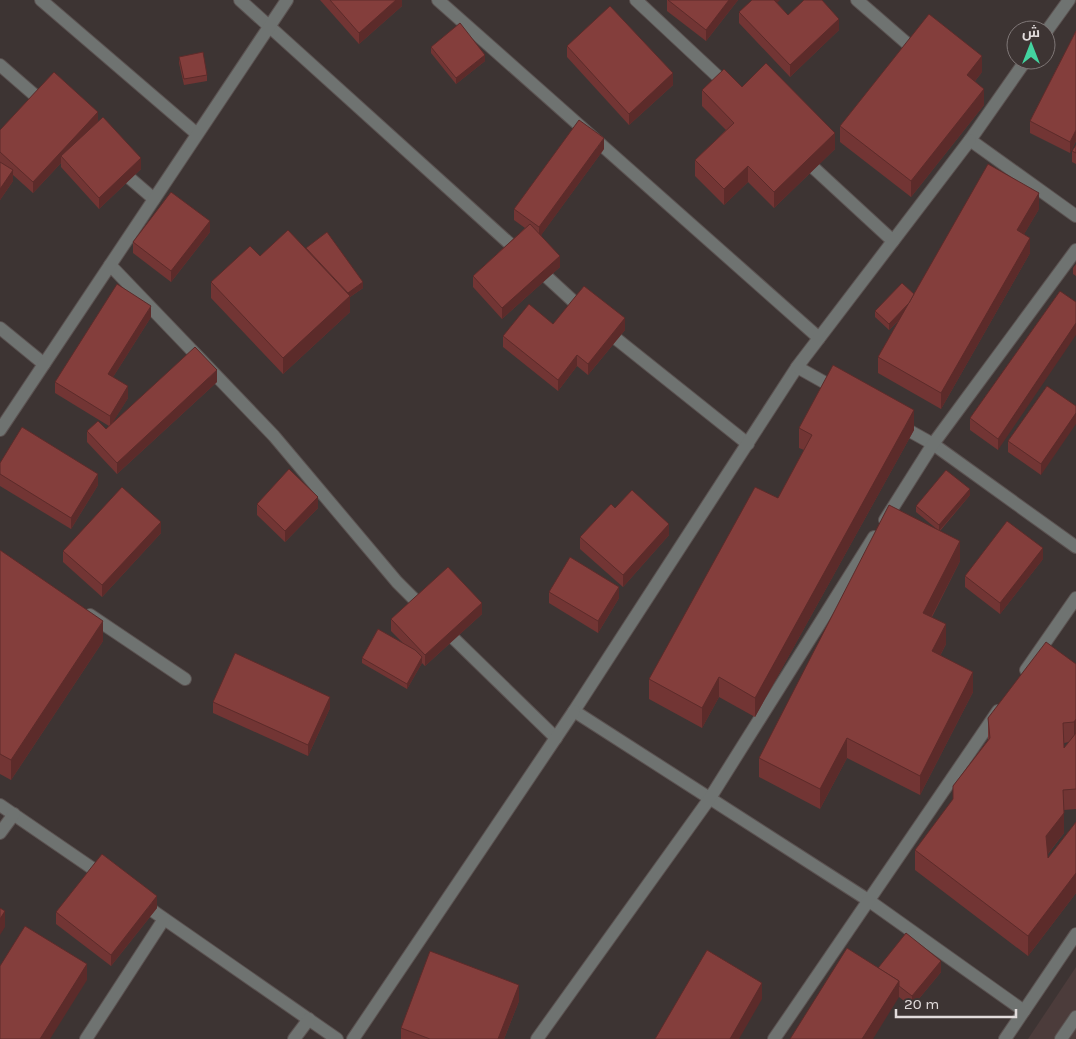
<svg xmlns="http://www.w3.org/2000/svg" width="1076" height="1039" font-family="Karla,Cairo,sans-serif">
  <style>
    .built { fill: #4c3c3b }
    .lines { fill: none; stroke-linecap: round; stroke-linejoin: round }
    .minor-casing { stroke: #5b5251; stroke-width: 14 }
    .minor { stroke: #6f7371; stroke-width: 12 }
    .wall { fill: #723534; fill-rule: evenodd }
    .shaded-wall { fill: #5c2b2a }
    .building { fill: #843e3c; stroke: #5c2b2a }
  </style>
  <rect width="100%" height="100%" fill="#3d3433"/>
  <polygon class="built" points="1076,967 1076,1039 1028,1039"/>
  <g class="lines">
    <defs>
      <g id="minor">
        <polyline points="41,0 197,134"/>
        <polyline points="240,0 520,253"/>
        <polyline points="438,0 819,338"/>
        <polyline points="636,0 729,87"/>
        <polyline points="857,0 918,53"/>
        <polyline points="1046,32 1069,0"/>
        <polyline points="1026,60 970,140 1076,216"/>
        <polyline points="0,65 46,105"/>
        <polyline points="803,158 893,241"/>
        <polyline points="118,168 154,199"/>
        <polyline points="110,265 274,436 397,582 425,610"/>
        <polyline points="535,266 585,312"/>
        <polyline points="0,328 44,364"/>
        <polyline points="604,329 748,444"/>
        <polyline points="797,367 574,711 868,900 1024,1011"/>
        <polyline points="838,390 797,367 970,140"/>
        <polyline points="899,425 933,444 1076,547"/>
        <polyline points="0,430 287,0"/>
        <polyline points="885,520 933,444 1076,250"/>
        <polyline points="90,615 185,679"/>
        <polyline points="442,627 556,738"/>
        <polyline points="1026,670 1076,598"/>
        <polyline points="0,805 105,877"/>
        <polyline points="0,833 14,814"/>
        <polyline points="140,902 337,1039"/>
        <polyline points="86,1039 164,919"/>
        <polyline points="294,1039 309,1019"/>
        <polyline points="353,1039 574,711"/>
        <polyline points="537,1039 710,798 874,537"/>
        <polyline points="774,1039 998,711"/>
        <polyline points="1005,1039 1076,934"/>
        <polyline points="1061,1039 1076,1017"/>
      </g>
    </defs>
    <use href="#minor" class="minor-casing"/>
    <use href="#minor" class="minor"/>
  </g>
  <g class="wall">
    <polygon points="320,0 402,0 402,6 359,44"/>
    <polygon points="667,0 738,0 706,41 667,11"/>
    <polygon points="777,3 788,15 839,30 790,77 739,23 739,12"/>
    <polygon points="1076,31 1076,141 1070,153 1030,133 1030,121"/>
    <polygon points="567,46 673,85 629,125 567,57"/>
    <polygon points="431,47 485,61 456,84 431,53"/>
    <polygon points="179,57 207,75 207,81 184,85 179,63"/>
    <polygon points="982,72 975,81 984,105 911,197 840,142 840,126"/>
    <polygon points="742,87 835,149 774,208 748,182 724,205 695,176 695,160 726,130 702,106 702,90"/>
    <polygon points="98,122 141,169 99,209 61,167 61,163 33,193 13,175 13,181 0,200 0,130"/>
    <polygon points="1076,145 1076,164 1072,162 1072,151"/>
    <polygon points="604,149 541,235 560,267 502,319 473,287 473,276 525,228 514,220 514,209"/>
    <polygon points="1039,209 1024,234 1030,253 941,409 878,373 878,357 901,318 889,330 875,317 875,311 914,294"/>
    <polygon points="210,232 171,282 133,253 133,242"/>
    <polygon points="306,248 363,288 350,297 350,312 283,374 211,298 211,282"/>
    <polygon points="1076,264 1076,276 1073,274 1073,268"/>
    <polygon points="1060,291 998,450 970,430 970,418"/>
    <polygon points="151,317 113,377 128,398 112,423 217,382 117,474 87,442 87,431 106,429 109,426 55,393 55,382"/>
    <polygon points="553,324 625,330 588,375 577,366 558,391 503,347 503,336"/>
    <polygon points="1047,386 1041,475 1008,452 1008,441"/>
    <polygon points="799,428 914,430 755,717 719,697 702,728 649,699 649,679 778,498 804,450 799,448"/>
    <polygon points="0,463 98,485 71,529 0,486"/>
    <polygon points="970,495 940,531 960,561 932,617 946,644 940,656 973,692 920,795 847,758 820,809 759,777 759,758 938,530 916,512 916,506"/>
    <polygon points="257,504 318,508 285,542 257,515"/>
    <polygon points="615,508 669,535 623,587 580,549 580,537"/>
    <polygon points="161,533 102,597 63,562 63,551"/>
    <polygon points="0,550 103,641 11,780 0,774"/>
    <polygon points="1043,559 1000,614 965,587 965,576"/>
    <polygon points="549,592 619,598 598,633 549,603"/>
    <polygon points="482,614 425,666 422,663 407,689 362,663 362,658 403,643 391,631 391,619"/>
    <path d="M1076,664v145l-12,1v23l-16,21v4l28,-36v71l-48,63 -113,-86v-20l38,-50v-14l35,-46v-22zM1069,742l-5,6v-5z"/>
    <polygon points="213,702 330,708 308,756 213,713"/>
    <polygon points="157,908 111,966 56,924 56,912"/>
    <polygon points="878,968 941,972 912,1007 899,997"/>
    <polygon points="519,1001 504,1039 401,1039 401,1028"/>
  </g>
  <g class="shaded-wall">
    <polygon points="396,0 402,0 402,6 359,44 359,33"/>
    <polygon points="729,0 738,0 706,41 706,30"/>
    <polygon points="771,0 780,0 771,9"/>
    <polygon points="839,19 839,30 790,77 790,65"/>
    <polygon points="485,55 485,61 456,84 456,78"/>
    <polygon points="982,56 982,72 967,91 967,75"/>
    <polygon points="673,73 673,85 629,125 629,114"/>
    <polygon points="984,89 984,105 911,197 911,181"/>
    <polygon points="98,112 98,123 61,156 61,163 33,193 33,182"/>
    <polygon points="1076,130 1076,141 1070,153 1070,142"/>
    <polygon points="835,133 835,149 774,208 774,192"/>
    <polygon points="604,138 604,149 539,238 539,227"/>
    <polygon points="141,158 141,169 99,209 99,198"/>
    <polygon points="748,166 748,182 724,205 724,189"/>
    <polygon points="13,170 13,181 0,200 0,189"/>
    <polygon points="1039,193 1039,209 1017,246 1017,230"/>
    <polygon points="210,221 210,232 171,282 171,271"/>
    <polygon points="1030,238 1030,253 941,409 941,393"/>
    <polygon points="560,256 560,267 502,319 502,308"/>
    <polygon points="363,282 363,288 350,297 350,312 283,374 283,358 342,297"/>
    <polygon points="916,296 916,302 889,330 889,324"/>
    <polygon points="151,306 151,317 108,385 108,374"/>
    <polygon points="625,318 625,330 588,375 588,364"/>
    <polygon points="1076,323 1076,335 998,450 998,439"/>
    <polygon points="577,355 577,366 558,391 558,380"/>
    <polygon points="217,370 217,382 117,474 117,463"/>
    <polygon points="128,386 128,398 110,427 110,416"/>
    <polygon points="914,410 914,430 755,717 755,698"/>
    <polygon points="1076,413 1076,424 1041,475 1041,464"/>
    <polygon points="98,474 98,485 71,529 71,518"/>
    <polygon points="970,489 970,495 939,531 939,525"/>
    <polygon points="318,497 318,508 285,542 285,531"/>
    <polygon points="161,522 161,533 102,597 102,585"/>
    <polygon points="669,524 669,535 623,587 623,575"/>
    <polygon points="960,541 960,561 923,633 923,613"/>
    <polygon points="1043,548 1043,559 1000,614 1000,603"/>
    <polygon points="619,587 619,598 598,633 598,621"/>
    <polygon points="482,603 482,614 425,666 425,655"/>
    <polygon points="103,621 103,641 11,780 11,760"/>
    <polygon points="946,624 946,644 932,671 932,651"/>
    <polygon points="422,657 422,663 407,689 407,684"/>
    <polygon points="973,672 973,692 920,795 920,776"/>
    <polygon points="719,677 719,697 702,728 702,708"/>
    <polygon points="330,697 330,708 308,756 308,745"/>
    <polygon points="1076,719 1076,739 1074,742 1074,722"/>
    <polygon points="847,738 847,758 820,809 820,789"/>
    <polygon points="1064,813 1064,833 1046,856 1046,836"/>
    <polygon points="1076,873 1076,893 1028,956 1028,936"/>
    <polygon points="157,896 157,908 111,966 111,955"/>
    <polygon points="5,911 5,927 0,935 0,919"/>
    <polygon points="941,961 941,972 912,1007 912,996"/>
    <polygon points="87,964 87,980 50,1039 40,1039"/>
    <polygon points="899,981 899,997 873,1039 862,1039"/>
    <polygon points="762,983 762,999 739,1039 730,1039"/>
    <polygon points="519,985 519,1001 504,1039 498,1039"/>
  </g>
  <g class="building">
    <polygon points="330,0 396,0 359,33"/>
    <polygon points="668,0 729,0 706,30"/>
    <polygon points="752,0 774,0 788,15 804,0 822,0 839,19 790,65 739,12"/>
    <polygon points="610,6 673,73 629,114 567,46"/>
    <polygon points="929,14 982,56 967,75 984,89 911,181 840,126"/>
    <polygon points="460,23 485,55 456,78 431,47"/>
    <polygon points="1076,31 1076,130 1070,142 1030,121"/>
    <polygon points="203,52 207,75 184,79 179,57"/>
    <polygon points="766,63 835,133 774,192 748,166 724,189 695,160 734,123 702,90 724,69 742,87"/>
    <polygon points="54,72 98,112 33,182 0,152 0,130"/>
    <polygon points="103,117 141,158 99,198 61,156"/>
    <polygon points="579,120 604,138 539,227 514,209"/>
    <polygon points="1076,145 1076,153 1072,151"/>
    <polygon points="0,162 13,170 0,189"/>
    <polygon points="988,164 1039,193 1017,230 1030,238 941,393 878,357"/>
    <polygon points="171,192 210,221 171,271 133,242"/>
    <polygon points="530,224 560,256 502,308 473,276"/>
    <polygon points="288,230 350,296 283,358 211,282 250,246 260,256"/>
    <polygon points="327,232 363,282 348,293 306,248"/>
    <polygon points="902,283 914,294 909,303 889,324 875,311"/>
    <polygon points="117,284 151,306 108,374 128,386 110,416 55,382"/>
    <polygon points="584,286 625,318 588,364 577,355 558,380 503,336 529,304 553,324"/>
    <polygon points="1060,291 1076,302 1076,323 998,439 970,418"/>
    <polygon points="195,347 217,370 117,463 87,431 98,421 106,429"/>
    <polygon points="833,365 914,410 755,698 719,677 702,708 649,679 755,487 778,498 812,435 799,428"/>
    <polygon points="1047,386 1076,406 1076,413 1041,464 1008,441"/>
    <polygon points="22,427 98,474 71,518 0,474 0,463"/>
    <polygon points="289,469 318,497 285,531 257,504"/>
    <polygon points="946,470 970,489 939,525 916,506"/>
    <polygon points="122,487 161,522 102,585 63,551"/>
    <polygon points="632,490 669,524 623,575 580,537 611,504 615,508"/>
    <polygon points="889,505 960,541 923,613 946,624 932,651 973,672 920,776 847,738 820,789 759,758"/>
    <polygon points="1007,521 1043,548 1000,603 965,576"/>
    <polygon points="0,550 103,621 11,760 0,754"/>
    <polygon points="570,557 619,587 598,621 549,592"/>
    <polygon points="448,567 482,603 425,655 391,619"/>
    <polygon points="378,629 415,650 422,657 407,684 362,658"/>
    <polygon points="1046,642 1076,664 1076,719 1074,722 1063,723 1064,748 1076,733 1076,789 1063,790 1064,813 1046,836 1048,858 1076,822 1076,873 1028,936 915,850 953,799 953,786 990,738 988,718"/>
    <polygon points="235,653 330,697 308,745 213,702"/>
    <polygon points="102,854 157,896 111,955 56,912"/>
    <polygon points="0,908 5,911 0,919"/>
    <polygon points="25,926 87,964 40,1039 0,1039 0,966"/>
    <polygon points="906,933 941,961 912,996 899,986 899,981 878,968"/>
    <polygon points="847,948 899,981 862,1039 790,1039"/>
    <polygon points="707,950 762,983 730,1039 655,1039"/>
    <polygon points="430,951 519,985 498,1039 430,1039 401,1028"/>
  </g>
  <g transform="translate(1031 45)"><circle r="24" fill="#3d3433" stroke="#7f7777"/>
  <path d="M0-4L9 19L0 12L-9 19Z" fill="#43d4a0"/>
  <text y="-8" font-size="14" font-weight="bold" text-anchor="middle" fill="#e2dcdc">ش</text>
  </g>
  <path d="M896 1009v8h120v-8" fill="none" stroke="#e2dcdc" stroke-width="2.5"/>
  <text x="904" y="1009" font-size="15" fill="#e2dcdc" stroke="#3d3433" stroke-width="4" paint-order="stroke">20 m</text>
</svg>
